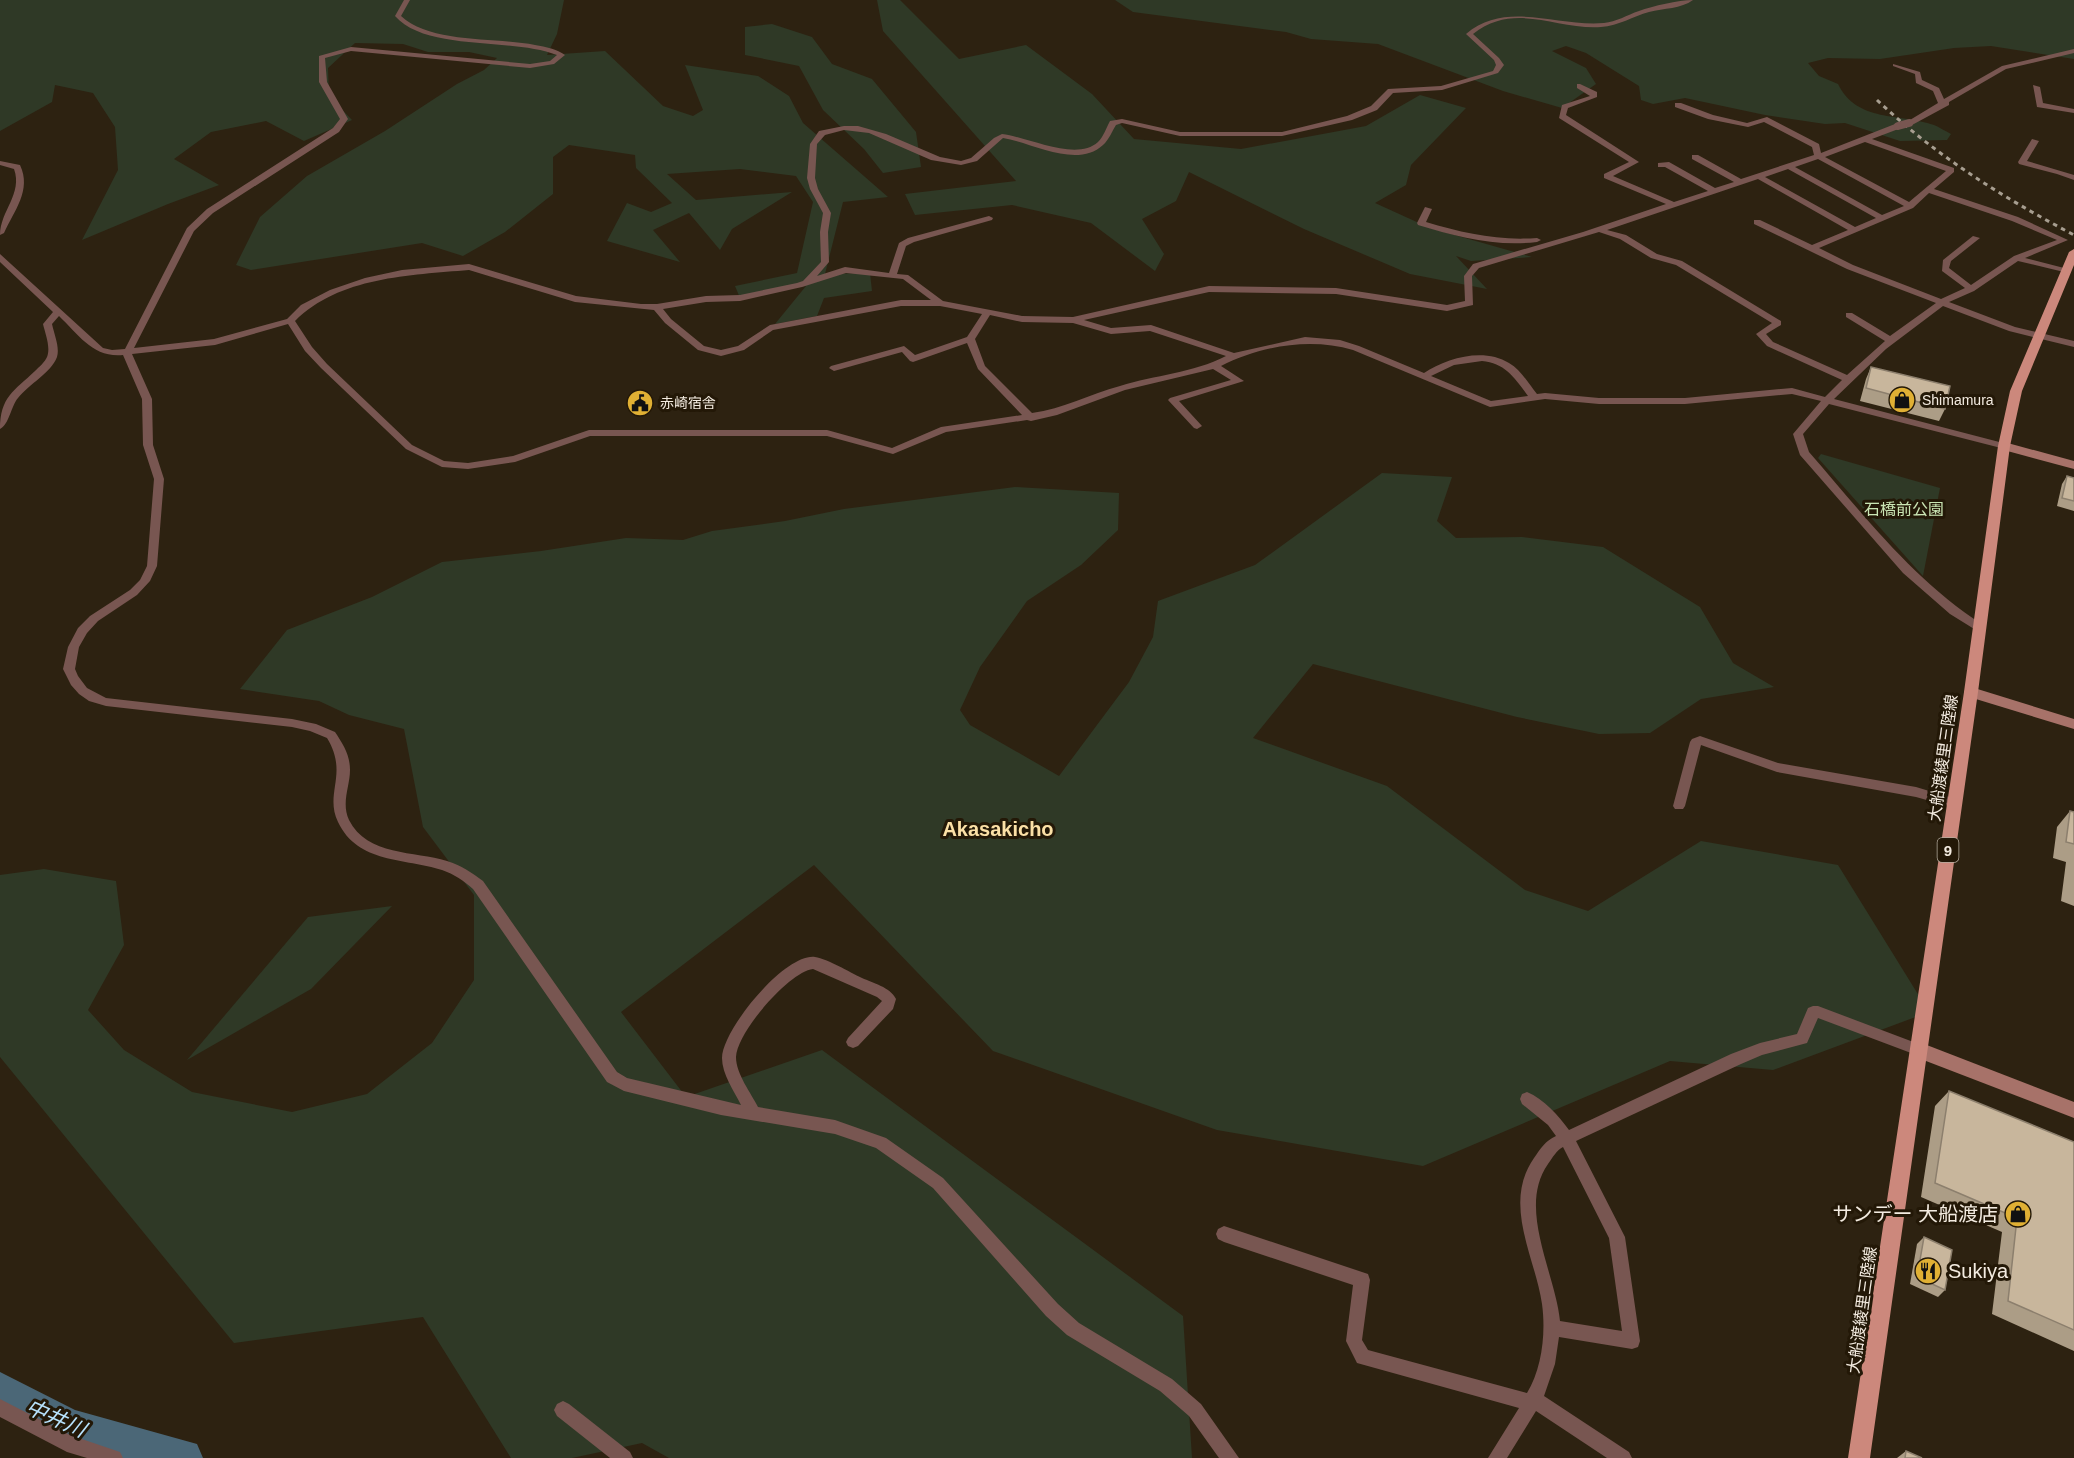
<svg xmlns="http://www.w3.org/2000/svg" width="2074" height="1458" font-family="Arial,'Noto Sans JP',sans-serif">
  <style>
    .green { fill: #2f3926 }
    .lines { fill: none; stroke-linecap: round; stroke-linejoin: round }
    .river { fill: #4b6777; fill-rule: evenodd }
    .street { fill: #785651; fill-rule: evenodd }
    .secondary { fill: #a77269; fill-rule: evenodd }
    .primary { fill: #cc887c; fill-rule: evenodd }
    .rail { stroke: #a79e90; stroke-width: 3; stroke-dasharray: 4.5 4.5; stroke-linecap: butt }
    .street-bridge { stroke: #785651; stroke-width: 8 }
    .wall { fill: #ac9d86 }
    .building { fill: #c8b69c; stroke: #8c7f6d; stroke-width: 1.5 }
    .labels { text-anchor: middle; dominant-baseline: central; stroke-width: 6; stroke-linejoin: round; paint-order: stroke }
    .far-poi-label { font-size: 14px; fill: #f3ebe0; stroke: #231807; text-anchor: start }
    .shield { fill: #231807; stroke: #b5ac9f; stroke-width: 1.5 }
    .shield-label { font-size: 15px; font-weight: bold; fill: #f3ebe0 }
    .park-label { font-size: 16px; fill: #cae5b4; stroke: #231807 }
    .street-label { font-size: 16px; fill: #f3ebe0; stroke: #231807 }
    .quarter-label { font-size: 20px; font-weight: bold; fill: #fbe0a6; stroke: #231807 }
    .near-poi-label { font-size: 20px; fill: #f3ebe0; stroke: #231807; text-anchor: end }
    .near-water-label { font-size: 21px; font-style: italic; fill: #b8e3fd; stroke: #231807 }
  </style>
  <rect width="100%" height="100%" fill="#2d2211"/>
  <g class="green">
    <polygon points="0,0 564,0 557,34 547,55 605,51 663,106 693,116 703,110 685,65 758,76 789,96 803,123 888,197 843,202 825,274 870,273 872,291 824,298 817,316 775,324 806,286 740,298 735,286 797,273 813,202 796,176 740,169 667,174 696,200 792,192 732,229 720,250 689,213 653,230 680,262 607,241 627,203 651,212 672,203 636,168 635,155 569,145 553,157 553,194 505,232 463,256 422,243 251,270 236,265 260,217 307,176 385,131 457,84 484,70 497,58 469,52 428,52 403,44 355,43 328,68 329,96 352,120 304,141 266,121 211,132 174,159 219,185 168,204 82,240 118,170 115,127 93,93 55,85 52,102 0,131"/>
    <polygon points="877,0 900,0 959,59 1026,45 1092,94 1134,139 1241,149 1366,126 1420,95 1466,108 1411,165 1406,185 1375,203 1430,228 1532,257 1471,261 1456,256 1487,289 1410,274 1304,229 1189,172 1176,201 1142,219 1164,254 1155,271 1091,223 1012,205 915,215 905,194 1016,181 883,31"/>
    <path d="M1115,0h959v59l-83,-13 -37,2 -74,11 -52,-1 -20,5 11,13 19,8c19,39 62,29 96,41 5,2 11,6 17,9l-4,6 -47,1 -55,-18 -20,1 -60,-9 -80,-17 -32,6 -12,-4 -2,-14 -53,-33 -20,-7 -14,5 34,17 10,16 -34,24 -59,-17 -125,-47 -67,-5 -25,-7 -153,-20z"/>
    <polygon points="772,24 812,37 832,64 872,79 916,132 921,167 883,173 864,149 823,110 799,66 745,55 745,27"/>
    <polygon points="1821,454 1940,488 1923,576 1818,458"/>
    <polygon points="1382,473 1452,477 1437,521 1456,538 1522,537 1603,547 1700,607 1733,663 1774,687 1701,699 1650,733 1599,734 1517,717 1313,664 1253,738 1387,786 1525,890 1588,911 1701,841 1838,865 1929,1012 1773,1070 1670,1061 1423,1166 1217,1130 993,1051 814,865 621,1012 686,1097 822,1050 1183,1316 1192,1458 669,1458 642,1443 572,1458 511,1458 423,1317 234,1343 0,1057 0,875 44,869 116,881 124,945 88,1010 124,1050 192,1092 292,1112 367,1094 432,1043 474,980 474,895 423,827 404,729 349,715 319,701 240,689 287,630 372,597 442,562 541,551 626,538 683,540 712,531 785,521 844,509 1015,487 1119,493 1118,530 1081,565 1027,601 980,667 960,710 970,725 1059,776 1129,682 1153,637 1158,601 1255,565"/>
    <polygon points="392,906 311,989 187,1060 308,917"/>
  </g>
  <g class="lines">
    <polygon class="river" points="0,1372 75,1410 197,1444 203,1458 109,1458 55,1442 0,1412"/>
    <g class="street">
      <path d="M404,0h6l-9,16c30,28 95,21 134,29 11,2 22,4 30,10l-11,9 -24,4 -179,-17 -26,7 2,24 21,37 -9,13 -126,81 -19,18 -60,117 80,-9 73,-20 14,-14 29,-15 35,-12 37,-8 67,-6 107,32 65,8h16l49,-8 34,-1 57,-12 6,-2 18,-19 -1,-30 3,-19 -13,-24 -3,-11 3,-34 9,-13 25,-5h14l28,8 54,23 21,4 10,-3 23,-20 8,-4c26,3 74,28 96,8 6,-6 8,-14 12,-21l12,-2 58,13h102l65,-16 24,-10 17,-17 53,-3 52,-15 3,-6 -2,-5 -28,-26c40,-34 90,-7 138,-11 12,-1 23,-8 35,-12 14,-5 39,-11 54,-11 -12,9 -29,8 -44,12 -16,4 -30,14 -48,15 -45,3 -86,-26 -128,7l26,24 5,7 -6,8 -56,17 -49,3 -16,17 -25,10 -70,16h-102l-58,-13 -6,2c-4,6 -7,15 -13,20 -26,24 -70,-2 -100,-7l-26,23 -16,4 -30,-5 -62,-27 -25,-3 -19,5 -8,9 -2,34 3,11 13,24 -3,19 1,30 -12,14 28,-9 44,6 10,-30 9,-5 81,-22 4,2 -1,2 -78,22 -8,4 -9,28 11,1 35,26 79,15 51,1 136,-31 127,2 111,17 18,-4 -1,-25 9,-12 110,-32 83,-28 -62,-26v-4l25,-12 -70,-44 3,-13 28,-9 -13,-8v-4h3l17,8v5l-29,11 -2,7 73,47 -26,14 61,26 34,-11 -43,-24h-7v-4l11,-1 46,26 19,-6 -42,-23v-4h6l43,24 73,-24 -2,-8 -48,-25 -16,5 -40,-8 -33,-12v-4h6l32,12 34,8 20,-6 52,27 2,9 74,-29h6v4l-29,11 82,29v4l-20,17 84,28 50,23 -43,18 43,11v4l-50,-12 -44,30 -25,11 66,25 59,14v6l-65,-16 -66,-25 -57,43 -52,50 173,45v4h-6l-172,-44 -26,30 6,18c55,63 103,127 174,173l2,3 -2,3 -4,1 -29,-18 -47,-41 -103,-118 -7,-21 28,-33 -29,-7 -107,10h-86l-54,-5 -55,8 -137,-57c-43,-13 -93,-4 -132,16l23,15 -65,20 23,25 -5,3 -3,-1 -26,-28 2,-2 61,-18 -18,-11 -88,21 -68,25 -26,6 -4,-1 -81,12 -53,22 -66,-18h-237l-75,26 -47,7 -26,-2 -36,-18 -85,-81 -16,-17 -17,-27 -73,21 -83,9 20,45 1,46 11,34 -7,87 -7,15 -13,14 -39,26 -11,12 -8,14 -4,22 3,7 9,12 19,10 186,21 24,5 19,8c8,12 15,23 15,38 0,16 -9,33 -1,50 18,36 66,31 98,41 14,4 25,12 36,20l134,191 10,6 114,27c-7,-14 -19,-31 -19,-47 0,-28 63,-105 93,-101 13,2 34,15 47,21 11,5 28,9 34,21l-3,10 -35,37 -5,2 -5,-2 -2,-4 2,-4 34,-37 -5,-4 -64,-28c-24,3 -76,63 -77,88 0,17 15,36 22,50l77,13 51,18 57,40 115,126 21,19 93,56 29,25 38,54h-20l-30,-42 -29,-25 -93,-56 -21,-19 -113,-128 -57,-40 -41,-14 -114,-19 -97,-24 -17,-9 -134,-193c-9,-8 -19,-15 -31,-19 -37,-12 -84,-6 -104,-48 -14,-29 11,-48 -11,-84l-17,-7 -18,-4 -186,-21 -17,-5 -10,-7 -8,-9 -8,-16 5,-22 10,-19 12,-12 40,-26 10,-10 7,-14 7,-87 -11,-34 -1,-46 -19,-44c-30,3 -44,-20 -64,-39l-7,8c2,10 8,23 5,33 -6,16 -28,27 -39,41 -7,8 -9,27 -18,31 0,-32 14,-38 35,-58 4,-4 10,-9 12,-14 4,-10 -2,-24 -4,-33l10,-12 -53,-50v-8l103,94 9,2 13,-1 62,-121 20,-19 126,-81 7,-9 -21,-37v-26l32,-9 179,17 20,-3 7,-6c-46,-18 -130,-3 -162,-39zM1865,142l81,29 -37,31 -84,-45zM1818,159l86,47 -22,9 -87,-48zM1788,169l88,49 -21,9 -90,-50zM1758,179l90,51 -36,15 -52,-25h-6v4l93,45 89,34 -46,33 -38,-23h-6v4l39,24 -38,34 -74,-33 -7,-8 15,-9v-4l-99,-60 -25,-7 -31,-19 -19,-5zM1929,193l83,28 45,19 -43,16 -43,29 -22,-17 2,-7 29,-23 -7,-2 -30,24 -1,11 23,17 -24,11 -88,-34 -34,-17 94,-40zM1599,232l21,7 31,19 25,7 96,58 -16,11 11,12 75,34 -17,17 -33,-9 -107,10h-86l-54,-5 -8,1c-9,-11 -16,-24 -28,-31 -25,-16 -63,-5 -85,10l-65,-27 -19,-6 -35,-3 -71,16 -83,-28 -40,3 -27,-8 125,-28 127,2 111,17 26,-6 -1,-29 7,-8zM469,270l106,32 79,8 11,13 33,27 23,6 23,-6 29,-20 128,-24h39l42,8 -15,23 -52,18 -11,-9 -73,20 -2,2 5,3 68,-19 8,9 3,1 54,-19 11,26 44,46 -81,12 -49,21 -65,-18h-238l-76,26 -45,7 -24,-2 -32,-16 -85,-81 -15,-17 -17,-26c44,-44 115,-46 174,-51zM846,273l57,6 28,21h-30l-131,25 -32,21 -17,4 -17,-4 -33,-27 -8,-10 43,-7 34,-1 62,-14zM990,315l32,7 51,1 38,11 39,-3 76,25c-33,17 -71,19 -106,30 -30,8 -57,23 -88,27l-47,-47 -10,-27zM1482,361c23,2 33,17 46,35l-37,5 -60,-25 23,-11z"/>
      <polygon points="2074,49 2074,53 2006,69 1949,102 1949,105 1912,125 1905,123 1938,103 1933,91 1916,83 1915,74 1893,66 1893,64 1920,72 1922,80 1939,88 1944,99 2002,66"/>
      <polygon points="2033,85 2040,87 2043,103 2074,109 2074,113 2037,107"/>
      <polygon points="2032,139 2039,141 2027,161 2074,175 2074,180 2057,174 2019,164 2018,162"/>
      <path d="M0,161l20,4c12,25 -6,46 -16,68l-4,2c0,-24 23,-41 14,-66l-14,-4z"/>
      <path d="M1425,207l7,2 -6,13c37,11 72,19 111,16l4,2 -4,2c-41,5 -80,-5 -119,-17l-1,-2z"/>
      <polygon points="1700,736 1778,763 1916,787 1959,800 1961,803 1959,806 1955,808 1916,797 1777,772 1701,745 1685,806 1683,809 1675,809 1673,806 1690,742 1692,739"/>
      <path d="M1813,1006h5l106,40 2,4 -2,4 -5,2 -101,-38 -11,25 -45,12 -21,9 -165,77 49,96 15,104 -2,6 -6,2 -73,-12 -4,27 -11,32 85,56 3,6h-25l-71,-47 -29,47h-19l31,-50 -162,-45 -11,-22 7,-56 -129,-43 -6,-3 -2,-5 2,-5 6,-3 144,48 2,6 -8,60 6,10 159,43c15,-25 19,-60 15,-89 -7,-48 -40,-100 -8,-146 7,-10 11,-17 22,-22l-8,-11 -26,-21 -2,-5 2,-5 5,-2c17,7 32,24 42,38l162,-76 29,-11 37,-9 11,-26zM1563,1147l46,91 13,93 -62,-10c-5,-49 -43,-113 -12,-157 5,-7 8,-13 15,-17z"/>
      <polygon points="0,1399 70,1435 120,1452 123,1458 87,1458 67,1452 0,1417"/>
      <polygon points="563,1401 569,1404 630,1452 633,1458 610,1458 557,1416 554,1410 557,1404"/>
    </g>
    <g class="secondary">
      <polygon points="2004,442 2074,461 2074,469 2000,449 2000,443"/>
      <polygon points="1971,687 2074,719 2074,729 1966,696 1964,692 1966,688"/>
      <polygon points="1919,1042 2074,1102 2074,1118 1913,1056 1910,1050 1913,1044"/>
    </g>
    <polygon class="primary" points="2074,249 2074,265 2022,391 2010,446 1978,692 1870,1458 1848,1458 1964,692 1998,446 2010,391 2069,252"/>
    <path class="rail" d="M1877,100c59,56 125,97 197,135"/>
    <polyline class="street-bridge" points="1898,126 1909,123"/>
  </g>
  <g class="wall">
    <polygon points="1871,367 1945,409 1939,421 1860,401 1866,379"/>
    <polygon points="2067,476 2074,478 2074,511 2057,506 2062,484"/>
    <polygon points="2070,811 2074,812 2074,906 2061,901 2066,862 2053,858 2057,827"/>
    <polygon points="1949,1091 2074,1142 2074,1351 1992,1314 2002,1232 1921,1197 1935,1106"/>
    <polygon points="1924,1237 1945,1290 1938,1297 1910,1284 1917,1244"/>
    <polygon points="1906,1451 1922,1458 1897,1458"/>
  </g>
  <g class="building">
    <polygon points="1871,367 1950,386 1945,409 1866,388"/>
    <polygon points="2067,476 2074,478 2074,501 2062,498"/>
    <polygon points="2070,811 2074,812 2074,844 2066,842"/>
    <polygon points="1949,1091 2074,1142 2074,1330 2008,1301 2017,1218 1935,1183"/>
    <polygon points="1924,1237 1952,1250 1945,1290 1917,1277"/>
    <polygon points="1906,1451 1922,1458 1905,1458"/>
  </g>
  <defs>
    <symbol id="shop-disc" viewBox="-11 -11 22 22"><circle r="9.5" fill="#e0b034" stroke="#231807"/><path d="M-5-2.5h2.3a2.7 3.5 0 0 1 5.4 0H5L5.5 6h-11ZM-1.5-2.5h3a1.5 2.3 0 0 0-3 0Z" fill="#111"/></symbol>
    <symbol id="civic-disc" viewBox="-11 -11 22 22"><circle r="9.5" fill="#e0b034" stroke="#231807"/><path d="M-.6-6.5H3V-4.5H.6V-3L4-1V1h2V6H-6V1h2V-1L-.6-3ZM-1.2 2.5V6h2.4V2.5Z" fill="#111"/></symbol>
    <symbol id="restaurant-disc" viewBox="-11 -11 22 22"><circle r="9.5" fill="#e0b034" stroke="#231807"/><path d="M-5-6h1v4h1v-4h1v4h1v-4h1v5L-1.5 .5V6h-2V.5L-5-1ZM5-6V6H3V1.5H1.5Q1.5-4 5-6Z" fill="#111"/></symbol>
  </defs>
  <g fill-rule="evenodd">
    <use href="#shop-disc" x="1887" y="385" width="30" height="30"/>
    <use href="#civic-disc" x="625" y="388" width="30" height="30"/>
    <use href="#shop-disc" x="2003" y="1199" width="30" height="30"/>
    <use href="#restaurant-disc" x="1913" y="1256" width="30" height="30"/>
  </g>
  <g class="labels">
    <g class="far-poi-label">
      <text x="1922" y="400">Shimamura</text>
      <text x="660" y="403">赤崎宿舎</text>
    </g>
    <rect class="shield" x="1937.5" y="838" width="21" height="24" rx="4.5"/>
    <g class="shield-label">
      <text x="1948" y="850">9</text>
    </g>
    <g class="park-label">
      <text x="1904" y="509">石橋前公園</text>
    </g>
    <g class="street-label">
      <text transform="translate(1943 758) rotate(-82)">大船渡綾里三陸線</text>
      <text transform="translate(1862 1310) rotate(-82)">大船渡綾里三陸線</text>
    </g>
    <g class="quarter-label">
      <text x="998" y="829">Akasakicho</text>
    </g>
    <g class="near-poi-label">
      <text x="1998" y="1214">サンデー 大船渡店</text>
      <text x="1948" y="1271" text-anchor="start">Sukiya</text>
    </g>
    <g class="near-water-label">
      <text transform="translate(56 1418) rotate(24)">中井川</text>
    </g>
  </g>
</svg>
